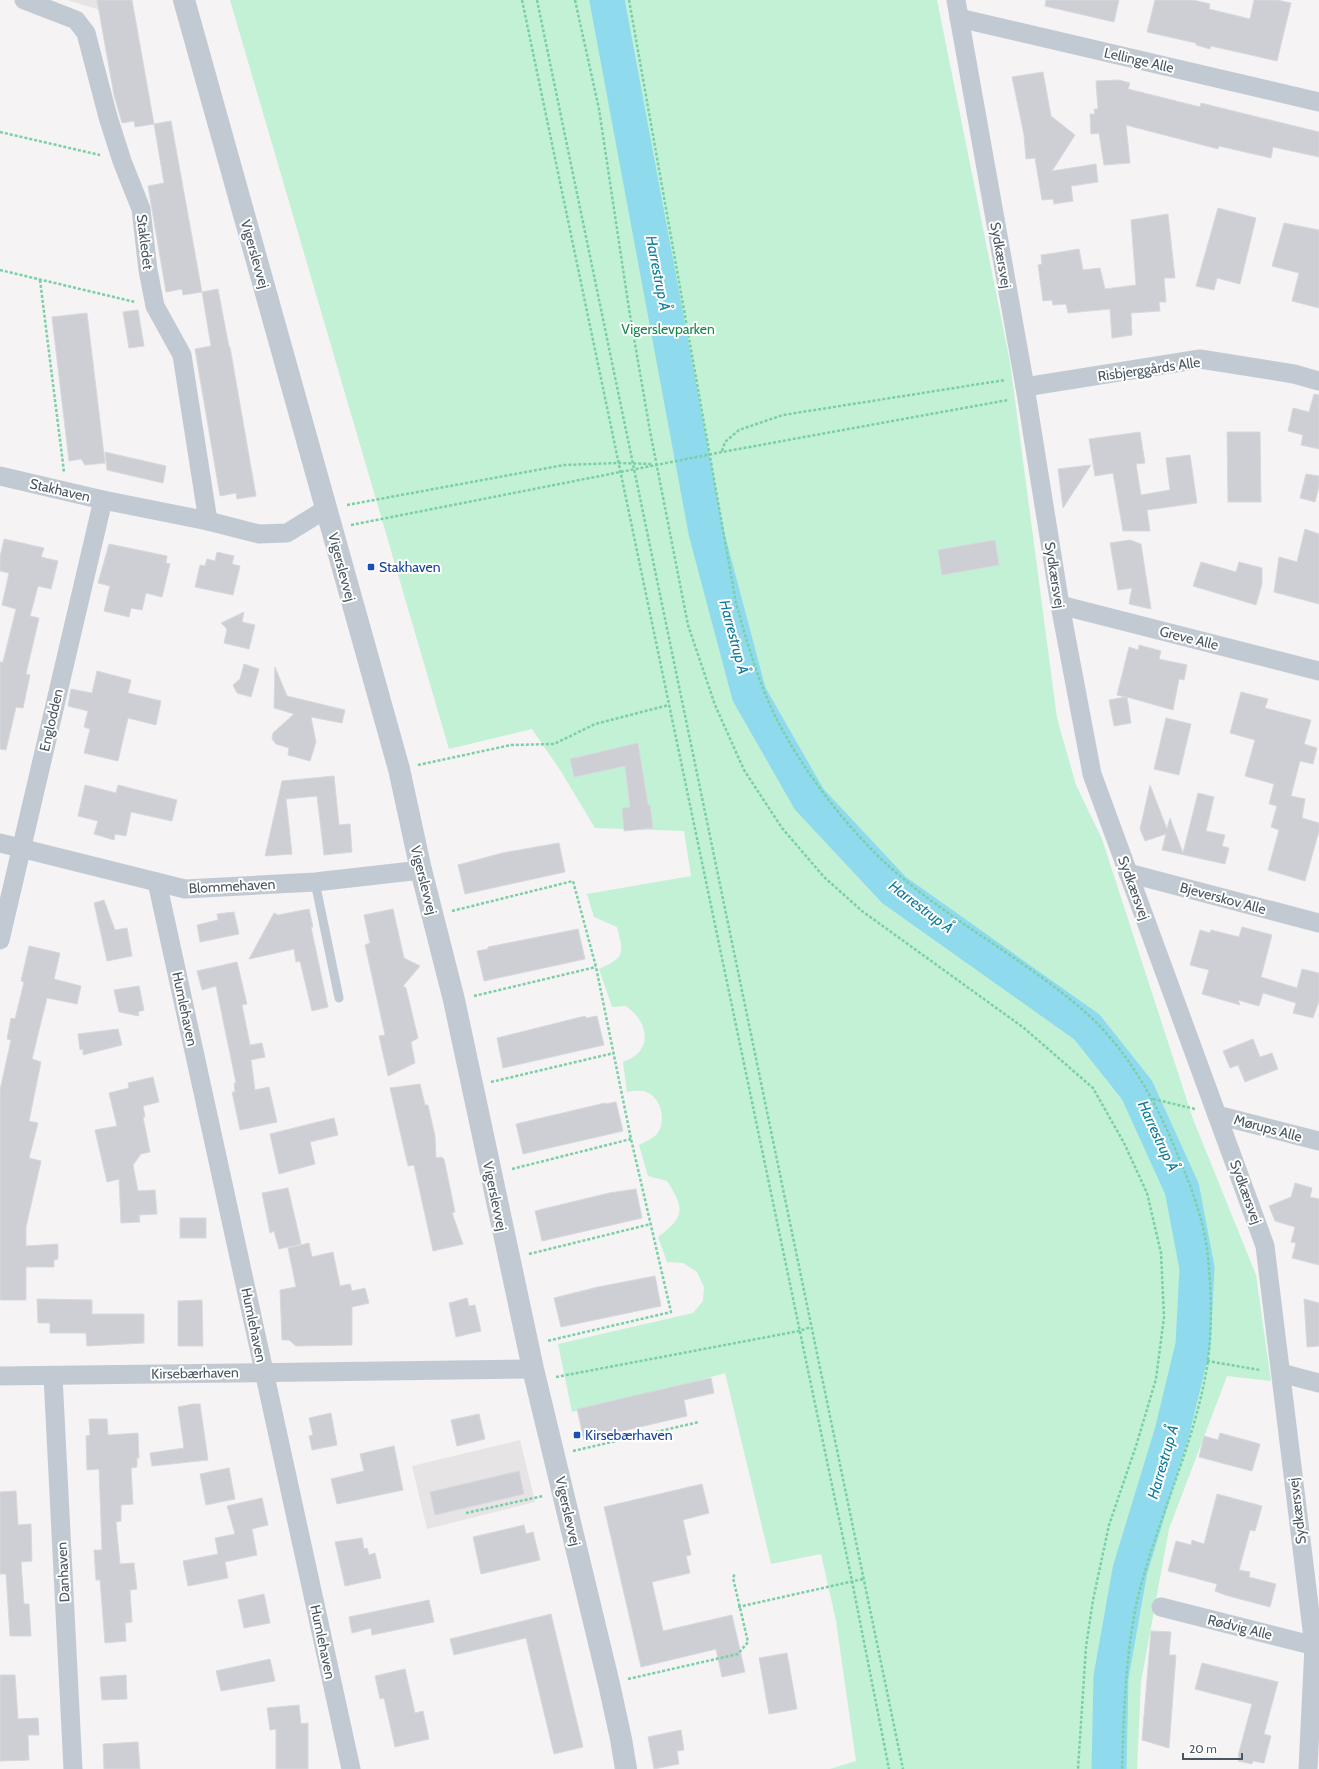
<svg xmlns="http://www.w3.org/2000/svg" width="1319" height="1769" font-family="Cabin,sans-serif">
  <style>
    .education { fill: #e6e4e5 }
    .green { fill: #c3f1d5 }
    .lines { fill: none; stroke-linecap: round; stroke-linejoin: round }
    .river { stroke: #90daee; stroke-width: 35 }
    .building { fill: #cdcfd5; stroke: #d7d9de }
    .path { stroke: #7ad0a6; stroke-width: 2.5; stroke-dasharray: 3 2; stroke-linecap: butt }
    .service { stroke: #c1cad2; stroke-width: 9 }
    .minor { stroke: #c1cad2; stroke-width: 19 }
    .tertiary { stroke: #c1cad2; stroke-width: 22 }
    .transit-dot { fill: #1a4fb4; stroke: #fff; stroke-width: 1.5 }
    .labels { text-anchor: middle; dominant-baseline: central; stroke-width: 4; stroke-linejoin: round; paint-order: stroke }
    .street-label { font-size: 14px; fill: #4a5661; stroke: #fff }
    .park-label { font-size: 14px; fill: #17864f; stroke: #fff }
    .transit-label { font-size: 14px; fill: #164399; stroke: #fff; text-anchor: start }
    .water-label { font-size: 15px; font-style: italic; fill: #0c7c9b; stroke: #fff }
  </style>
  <rect width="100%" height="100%" fill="#f5f3f3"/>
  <g class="education">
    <polygon points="67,0 131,0 110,13"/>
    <polygon points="520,1440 535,1502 427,1529 412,1466"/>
  </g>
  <path class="green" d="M230,0h707l73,362 47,356 19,67 26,54 91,280 63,156 15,106 -44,-5 -58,153 -28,153 -4,87h-307l26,-8 -20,-140 -15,-67 -50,10 -46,-191 -45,13 -108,26 -14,-68 135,-31 10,-12 1,-14 -7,-15 -14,-9 -16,-1 -9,-25c27,-20 27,-28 9,-56l-19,-5 -9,-31c6,-3 14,-7 18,-11 10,-13 4,-37 -11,-42 -5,-2 -13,-1 -19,0l-4,-30c31,-10 26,-40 3,-56l-14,1 -13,-38c26,-11 25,-16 18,-42l-23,-10 -7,-23 104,-18 -7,-45 -89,-3 -33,-55 -30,-44 -83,20z"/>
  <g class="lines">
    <polyline class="river" points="607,0 706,532 749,694 809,799 894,890 1087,1027 1137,1090 1182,1189 1197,1268 1193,1345 1172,1432 1130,1570 1111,1677 1109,1769"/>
  </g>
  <g class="building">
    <polygon points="97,0 132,0 154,124 171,121 202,292 218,289 229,347 230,347 256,496 237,499 236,493 220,496 195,349 211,346 202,292 183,295 182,289 166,292 148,186 164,183 154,124 135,127 134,121 122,123 114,95"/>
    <polygon points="1046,0 1119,0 1114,22 1045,6"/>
    <polygon points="1155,0 1193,0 1210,4 1209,9 1250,19 1254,0 1277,0 1291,3 1277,61 1211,46 1210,49 1196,45 1196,43 1147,32"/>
    <polygon points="1043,72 1051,116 1075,135 1052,171 1096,164 1098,182 1071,186 1073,201 1054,204 1053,199 1042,200 1035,158 1026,159 1024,135 1012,77"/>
    <polygon points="1119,80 1130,83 1128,89 1200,107 1201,103 1221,108 1319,132 1319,157 1273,147 1271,158 1219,146 1218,149 1126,125 1130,163 1104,165 1099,133 1091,134 1090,114 1095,114 1094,109 1098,109 1096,81"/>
    <polygon points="1218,208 1256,218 1240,284 1217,278 1214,290 1196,286"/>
    <polygon points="1168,214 1175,278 1164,278 1166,302 1159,302 1160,311 1131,313 1132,335 1112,338 1110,309 1068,313 1066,304 1053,305 1052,300 1043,301 1038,265 1042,264 1041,255 1049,254 1079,249 1083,270 1100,268 1105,289 1136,285 1131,220"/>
    <polygon points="1284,223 1319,230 1319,308 1292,301 1299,273 1272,266"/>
    <polygon points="138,310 144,346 129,348 123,312"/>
    <polygon points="87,313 105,463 85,465 81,459 69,461 52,317"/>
    <polygon points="1314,394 1319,395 1319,449 1301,445 1303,435 1288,431 1293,408 1309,412"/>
    <polygon points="1140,432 1145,463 1136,464 1141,495 1170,490 1166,458 1190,455 1197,503 1147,510 1150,531 1123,531 1113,473 1095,476 1089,439"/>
    <polygon points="1227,432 1260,432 1261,502 1228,502"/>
    <polygon points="105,452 166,466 163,483 107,470"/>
    <polygon points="1091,465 1063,508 1058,469"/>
    <polygon points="1306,474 1319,476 1319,486 1315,502 1300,498"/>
    <polygon points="1305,529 1319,534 1319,604 1274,592 1279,557 1297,562"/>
    <polygon points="4,539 44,548 41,557 58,561 51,589 38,586 30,616 39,618 26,674 30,675 23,708 16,707 6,750 0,749 0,662 3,662 16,609 2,605 9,573 0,571 0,557"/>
    <polygon points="995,540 999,565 942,575 938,550"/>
    <polygon points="1130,540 1141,544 1151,609 1129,604 1132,588 1118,590 1110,543"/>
    <polygon points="109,544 167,556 166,563 170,564 162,597 146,593 142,610 131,608 129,617 104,611 110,586 98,583"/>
    <polygon points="217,552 234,556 232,564 240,566 233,595 195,587 200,565 205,566 207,559 215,561"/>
    <polygon points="1201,562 1236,572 1239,562 1262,568 1262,584 1256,605 1193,586"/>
    <polygon points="244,612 242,622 255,625 249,649 224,643 227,629 221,623"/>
    <polygon points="1139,645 1161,651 1159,659 1187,665 1184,680 1179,679 1173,710 1127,697 1131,723 1114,726 1109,700 1126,697 1117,695 1129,647 1138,650"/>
    <polygon points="244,664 259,669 251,697 237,693 233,685 240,679"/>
    <polygon points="275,667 287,696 345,710 342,723 311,717 316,742 310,761 288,755 289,748 276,744 272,739 273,733 294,714 274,708"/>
    <polygon points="97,671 131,680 128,693 161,701 156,725 128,718 118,761 84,753 90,729 84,727 88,711 68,706 71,689 92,693"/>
    <polygon points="1241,692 1268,699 1265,708 1311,720 1304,744 1317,748 1313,764 1300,761 1291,796 1305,799 1302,818 1319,823 1319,831 1305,881 1268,870 1279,830 1271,827 1277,806 1269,804 1274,784 1245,776 1255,740 1230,733"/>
    <polygon points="1166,718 1191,724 1179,775 1154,769"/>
    <polygon points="638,743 648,805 650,805 653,828 624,831 622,808 630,807 625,766 574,777 570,759"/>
    <polygon points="334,776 339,825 350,824 352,852 324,855 317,796 286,799 292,854 265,856 282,781"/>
    <polygon points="85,785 116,793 118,785 177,800 172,821 131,812 126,836 115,834 114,840 94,834 98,821 78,816"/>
    <polygon points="1150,785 1167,829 1170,818 1183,853 1198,793 1214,797 1206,831 1225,835 1222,846 1229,848 1225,864 1162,850 1166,834 1145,841 1140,829"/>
    <polygon points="559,843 565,872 465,894 458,865 502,853"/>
    <polygon points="104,900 115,930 127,928 132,956 107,961 94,903"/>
    <polygon points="309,909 313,927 311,927 328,1007 312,1011 300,961 296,962 294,949 249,959 274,913 278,915"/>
    <polygon points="393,909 404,958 420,966 403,986 406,988 418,1038 411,1042 415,1063 388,1076 379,1036 385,1035 365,945 370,943 364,915"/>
    <polygon points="234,912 239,934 200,942 197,925 218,920 217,914"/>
    <polygon points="1242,927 1272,935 1261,977 1297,988 1302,969 1319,973 1319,1001 1313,1018 1293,1013 1296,1003 1263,993 1259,1006 1238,1000 1240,1005 1202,994 1209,970 1190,965 1200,930 1210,933 1211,930 1239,937"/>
    <polygon points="578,929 585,959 484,981 477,951 488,949 488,947"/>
    <polygon points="29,946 60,953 54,979 81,986 77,1004 47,998 32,1059 41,1062 29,1121 38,1123 29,1158 41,1161 26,1227 26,1246 58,1244 58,1259 54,1260 54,1267 26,1267 26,1300 0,1300 0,1090 11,1040 7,1039 11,1018 15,1019 24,982 21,981"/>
    <polygon points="237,962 247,1004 242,1005 250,1045 262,1043 265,1057 251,1060 255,1090 269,1087 277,1122 240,1130 232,1092 235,1092 234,1083 236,1083 216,986 202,990 197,971"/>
    <polygon points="139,986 144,1010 138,1012 139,1016 119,1012 114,990"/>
    <polygon points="585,1016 586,1018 597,1016 604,1045 503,1068 497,1038"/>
    <polygon points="118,1029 122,1045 83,1055 83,1049 80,1050 78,1034"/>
    <polygon points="1253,1039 1260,1057 1272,1053 1278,1069 1245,1082 1238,1065 1230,1068 1223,1051"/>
    <polygon points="153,1077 159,1102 143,1106 145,1117 143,1117 150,1152 141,1154 133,1165 138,1191 155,1190 157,1214 139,1215 140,1222 121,1223 119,1179 107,1182 95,1130 117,1126 109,1093 129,1088 128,1083"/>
    <polygon points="420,1084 425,1105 428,1105 435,1136 436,1158 442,1157 443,1159 444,1159 455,1212 452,1213 463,1244 433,1251 414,1165 408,1166 390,1088"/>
    <polygon points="616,1102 623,1131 523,1154 516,1124 605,1103 605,1104"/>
    <polygon points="334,1118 338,1135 310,1142 315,1164 279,1174 270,1134"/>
    <polygon points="1295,1183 1312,1188 1310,1197 1319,1199 1319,1265 1292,1258 1296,1243 1291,1242 1295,1227 1275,1221 1269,1206 1291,1197"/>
    <polygon points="288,1188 301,1244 279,1249 274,1231 270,1233 262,1193"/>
    <polygon points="636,1189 642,1218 542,1241 535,1211 609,1193"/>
    <rect x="180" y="1218" width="26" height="20"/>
    <polygon points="309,1243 312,1257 333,1252 340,1286 350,1284 352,1291 365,1288 369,1303 352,1307 352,1345 296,1346 289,1340 282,1340 280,1290 296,1287 288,1248"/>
    <polygon points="655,1276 661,1306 561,1327 554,1298 598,1287"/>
    <polygon points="467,1298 469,1306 475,1305 481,1331 456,1337 449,1303"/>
    <polygon points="37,1299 92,1300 92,1314 144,1314 144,1343 87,1346 86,1333 50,1333 50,1323 38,1323"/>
    <polygon points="1304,1299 1319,1303 1319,1346 1307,1347"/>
    <polygon points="202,1300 203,1346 178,1346 178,1301"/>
    <polygon points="711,1378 714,1393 684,1400 687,1416 584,1440 577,1409"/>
    <polygon points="193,1404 200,1404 208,1460 152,1466 150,1453 184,1448 178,1407"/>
    <polygon points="331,1413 337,1445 312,1450 309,1436 313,1435 309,1418"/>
    <polygon points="479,1414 485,1439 457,1446 451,1420"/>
    <polygon points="89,1419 107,1419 108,1435 138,1433 139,1458 137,1458 137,1467 131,1468 133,1504 121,1505 121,1521 116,1522 120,1564 134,1563 137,1589 130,1590 132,1622 125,1623 126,1641 105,1643 100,1580 96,1580 94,1550 102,1550 99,1469 87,1470 86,1436 90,1435"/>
    <polygon points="1220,1433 1260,1444 1252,1471 1199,1457 1204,1436 1218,1440"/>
    <polygon points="394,1446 403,1490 337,1504 331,1479 364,1471 360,1454"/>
    <polygon points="229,1468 235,1499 206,1505 200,1474"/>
    <polygon points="519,1471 524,1494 435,1515 430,1492"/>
    <polygon points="702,1484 709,1513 683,1520 691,1555 686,1556 690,1573 652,1582 663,1631 732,1615 745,1672 722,1677 716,1649 641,1667 604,1507"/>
    <polygon points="16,1491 18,1525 31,1524 32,1561 21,1562 24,1604 29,1604 31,1636 10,1636 6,1574 0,1574 0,1492"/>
    <polygon points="1217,1494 1262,1506 1255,1531 1250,1530 1239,1570 1250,1572 1249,1577 1276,1584 1270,1607 1225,1595 1215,1591 1217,1584 1168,1571 1176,1541 1191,1545 1192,1540 1204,1544"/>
    <polygon points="262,1498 268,1525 252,1529 257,1555 225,1562 228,1578 188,1586 183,1561 218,1554 215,1538 235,1534 227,1506"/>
    <polygon points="524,1525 526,1534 533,1532 540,1560 481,1574 473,1537"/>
    <polygon points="362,1538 364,1549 367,1548 369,1555 375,1553 381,1578 345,1586 335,1542"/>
    <polygon points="264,1594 270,1623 244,1628 238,1600"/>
    <polygon points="429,1600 434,1622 372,1635 371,1628 352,1633 349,1617"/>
    <polygon points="551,1614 583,1747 554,1754 526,1638 454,1655 450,1639"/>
    <polygon points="1151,1631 1171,1632 1169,1655 1176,1655 1169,1748 1142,1740"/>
    <polygon points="787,1653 797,1709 769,1714 759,1658"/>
    <polygon points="270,1659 275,1681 221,1691 216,1671"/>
    <polygon points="1202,1663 1278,1682 1264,1734 1271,1736 1264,1763 1253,1761 1252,1764 1238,1761 1239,1757 1238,1756 1252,1704 1195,1689"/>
    <polygon points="405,1669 415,1713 423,1711 429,1739 395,1747 384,1698 380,1699 375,1676"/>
    <polygon points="0,1675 15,1675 18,1719 38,1718 39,1735 28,1735 29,1760 0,1761"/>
    <polygon points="126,1675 127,1699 102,1700 100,1677"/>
    <polygon points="299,1705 301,1724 308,1723 308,1769 276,1769 276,1729 270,1730 267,1708"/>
    <polygon points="681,1730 684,1750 677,1751 679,1764 654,1769 648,1737"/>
    <polygon points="138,1742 140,1769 104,1769 103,1744"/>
  </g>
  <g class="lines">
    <g class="path">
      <polyline points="522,0 852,1581 889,1769"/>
      <polyline points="537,0 903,1769"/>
      <polyline points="575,0 599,109 629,309 650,431 688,625 715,705 744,770 782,828 824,877 862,911 1024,1028 1093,1088 1124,1143 1147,1193 1161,1253 1164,1317 1156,1379 1136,1446 1109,1525 1093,1600 1086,1647 1078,1769"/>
      <path d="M629,0l107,603c12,43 25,89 47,128 25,45 58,88 94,124 62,61 142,99 207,156 41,36 69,85 90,135 14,33 28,67 33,103 5,40 6,90 -2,129 -15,78 -52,151 -69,228 -11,54 -12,108 -14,163"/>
      <polyline points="0,132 100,155"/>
      <polyline points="0,270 135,302"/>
      <polyline points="40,280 64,472"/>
      <polyline points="722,451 725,442 739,430 783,415 1005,380"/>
      <polyline points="347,505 564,465 618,463 652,464"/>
      <polyline points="351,525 722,452 1008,400"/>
      <polyline points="418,765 511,745 554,744 595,724 669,705"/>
      <polyline points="452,911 573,881 596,967 631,1139 671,1312 547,1341"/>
      <polyline points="474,996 596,967"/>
      <polyline points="491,1082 614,1053"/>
      <polyline points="1153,1099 1195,1109"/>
      <polyline points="512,1169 631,1139"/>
      <polyline points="529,1254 651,1224"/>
      <polyline points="1207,1361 1260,1370"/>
      <polyline points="556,1377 799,1331 811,1327"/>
      <polyline points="573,1451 699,1422"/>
      <polyline points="466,1513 543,1496"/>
      <polyline points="738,1607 863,1579"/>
      <polyline points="628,1679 738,1654 748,1642 733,1578 735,1573"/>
    </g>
    <polyline class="service" points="315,882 339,998"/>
    <g class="minor">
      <polyline points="24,0 76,20 86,33 108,117 122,161 141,209 148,270 155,306 182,355 208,521"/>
      <polyline points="956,0 1025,387 1060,605 1092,774 1265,1246 1314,1646 1308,1769"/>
      <polyline points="959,18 1319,102"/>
      <polyline points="1025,387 1200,359 1294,374 1319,381"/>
      <polyline points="0,476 103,500 208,521 259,534 287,533 326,509"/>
      <polyline points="1060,605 1319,671"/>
      <polyline points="0,843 185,889 315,882 421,870"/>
      <polyline points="1128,873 1319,923"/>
      <polyline points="157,882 351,1769"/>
      <polyline points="0,940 103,500"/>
      <polyline points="1217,1115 1319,1141"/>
      <polyline points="1281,1373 1319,1383"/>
      <polyline points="0,1376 533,1369"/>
      <polyline points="53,1376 73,1769"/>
      <polyline points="1161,1607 1319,1647"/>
    </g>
    <polyline class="tertiary" points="184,0 399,769 421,870 454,1000 533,1369 609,1684 621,1739 626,1769"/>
  </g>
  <g class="transit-dot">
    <rect x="367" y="563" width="8" height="8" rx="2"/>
    <rect x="573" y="1431" width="8" height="8" rx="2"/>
  </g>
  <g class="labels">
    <g class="street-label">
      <text transform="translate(1139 60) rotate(13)">Lellinge Alle</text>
      <text transform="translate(145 242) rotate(83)">Stakledet</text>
      <text transform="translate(255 254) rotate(74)">Vigerslevvej</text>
      <text transform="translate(1001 255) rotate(80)">Sydkærsvej</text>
      <text transform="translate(1149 369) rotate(-8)">Risbjerggårds Alle</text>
      <text transform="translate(60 490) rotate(13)">Stakhaven</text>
      <text transform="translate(342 567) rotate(75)">Vigerslevvej</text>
      <text transform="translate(1055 575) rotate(81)">Sydkærsvej</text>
      <text transform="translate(1189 638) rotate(14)">Greve Alle</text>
      <text transform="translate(51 720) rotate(-77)">Englodden</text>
      <text transform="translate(424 880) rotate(76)">Vigerslevvej</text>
      <text transform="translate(232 886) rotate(-3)">Blommehaven</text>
      <text transform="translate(1134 888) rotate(70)">Sydkærsvej</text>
      <text transform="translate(1223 898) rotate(15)">Bjeverskov Alle</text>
      <text transform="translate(185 1009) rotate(78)">Humlehaven</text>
      <text transform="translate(1268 1128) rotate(15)">Mørups Alle</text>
      <text transform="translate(1246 1192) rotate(70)">Sydkærsvej</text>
      <text transform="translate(495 1196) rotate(78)">Vigerslevvej</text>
      <text transform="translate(254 1325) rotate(78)">Humlehaven</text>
      <text transform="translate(195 1373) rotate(-1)">Kirsebærhaven</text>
      <text transform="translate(568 1511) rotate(77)">Vigerslevvej</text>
      <text transform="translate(1297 1511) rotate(-97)">Sydkærsvej</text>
      <text transform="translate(63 1572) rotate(-93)">Danhaven</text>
      <text transform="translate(1240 1627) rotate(14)">Rødvig Alle</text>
      <text transform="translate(323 1642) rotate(78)">Humlehaven</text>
    </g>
    <g class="park-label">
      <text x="668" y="329">Vigerslevparken</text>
    </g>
    <g class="transit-label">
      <text x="379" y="567">Stakhaven</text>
      <text x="585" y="1435">Kirsebærhaven</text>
    </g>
    <g class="water-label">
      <text transform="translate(658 273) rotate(79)">Harrestrup Å</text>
      <text transform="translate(734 637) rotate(75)">Harrestrup Å</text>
      <text transform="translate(921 907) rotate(37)">Harrestrup Å</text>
      <text transform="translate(1158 1136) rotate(65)">Harrestrup Å</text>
      <text transform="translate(1163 1462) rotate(-74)">Harrestrup Å</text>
    </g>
  </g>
  <path d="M1183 1753v6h59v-6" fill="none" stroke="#4a5661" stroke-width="2"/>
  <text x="1189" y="1753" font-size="12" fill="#4a5661" stroke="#ffffff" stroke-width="3" paint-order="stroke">20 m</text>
</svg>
